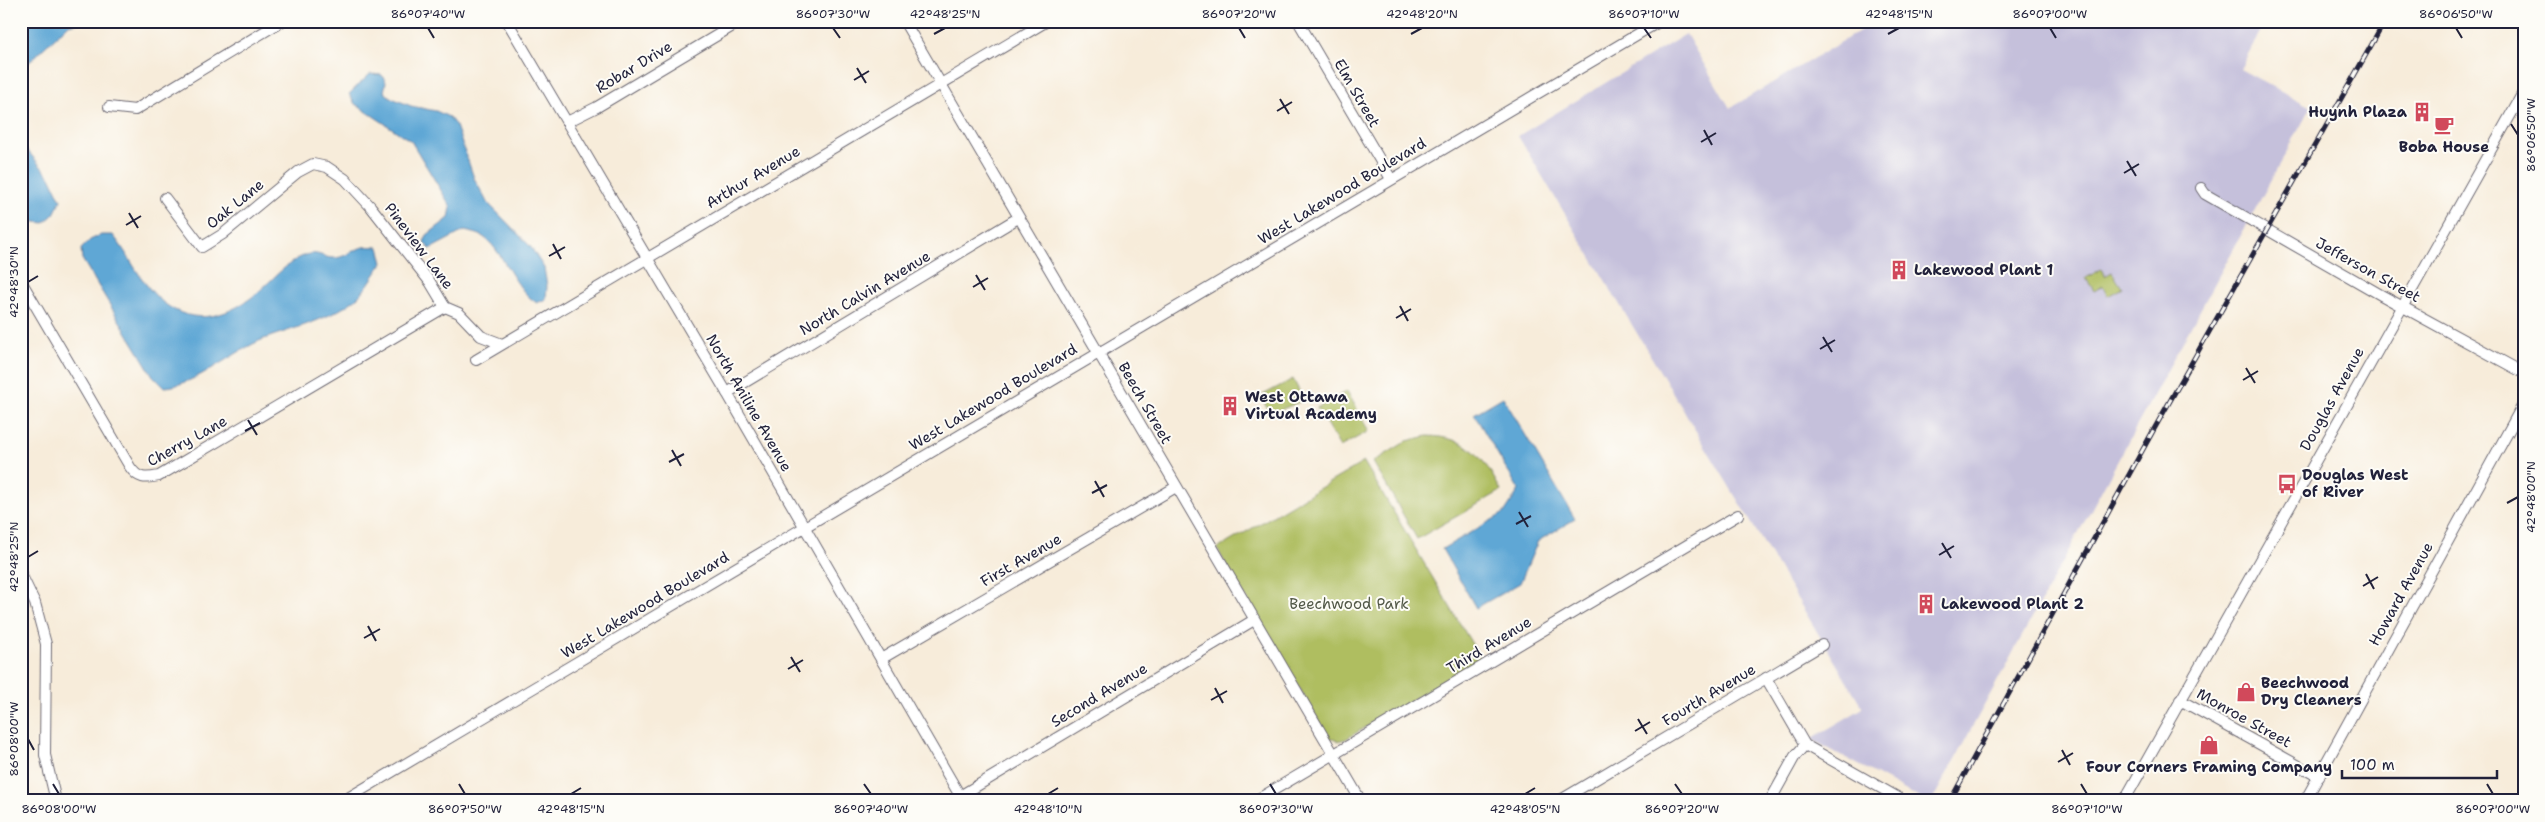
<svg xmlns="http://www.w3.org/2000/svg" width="2545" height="822" font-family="'Shantell Sans',sans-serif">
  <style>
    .industrial { fill: #c5c0db }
    .green { fill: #afbe61; stroke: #68704e }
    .water { fill: #5ea7d5; stroke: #406488 }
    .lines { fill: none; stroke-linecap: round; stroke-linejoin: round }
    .minor-casing { stroke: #6d6973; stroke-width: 12 }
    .minor { stroke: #fff; stroke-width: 10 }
    .rail-casing { stroke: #22223b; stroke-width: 5 }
    .rail { stroke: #fdfcf7; stroke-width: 3; stroke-dasharray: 9; stroke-linecap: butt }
    .ticks { fill: none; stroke: #22223b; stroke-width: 2 }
    .labels { text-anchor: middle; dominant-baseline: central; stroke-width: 4; stroke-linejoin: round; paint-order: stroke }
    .street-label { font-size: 15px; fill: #22223b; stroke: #fdfcf7 }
    .poi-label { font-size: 15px; font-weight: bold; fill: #22223b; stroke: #fdfcf7; text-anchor: start }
    .park-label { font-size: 15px; fill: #535948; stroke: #fdfcf7 }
    .neatline { fill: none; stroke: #22223b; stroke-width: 2 }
    .ticks-label { font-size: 12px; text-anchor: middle; fill: #22223b }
  </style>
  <rect width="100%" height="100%" fill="#fdfcf7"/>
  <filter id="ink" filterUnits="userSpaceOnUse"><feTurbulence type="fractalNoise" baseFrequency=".02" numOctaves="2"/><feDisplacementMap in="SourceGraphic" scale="10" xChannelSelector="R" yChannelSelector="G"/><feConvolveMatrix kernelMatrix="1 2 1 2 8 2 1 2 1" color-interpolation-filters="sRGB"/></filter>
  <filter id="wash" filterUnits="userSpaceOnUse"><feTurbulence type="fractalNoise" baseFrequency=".0096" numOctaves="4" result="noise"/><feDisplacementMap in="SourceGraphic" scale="20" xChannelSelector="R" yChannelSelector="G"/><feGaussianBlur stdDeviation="1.12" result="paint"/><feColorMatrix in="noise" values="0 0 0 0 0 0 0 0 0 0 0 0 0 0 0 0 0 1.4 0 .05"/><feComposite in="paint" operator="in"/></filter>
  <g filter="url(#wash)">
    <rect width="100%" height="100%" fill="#f7ecda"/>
    <polygon class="industrial" points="1859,21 2266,21 2240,69 2311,107 1932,801 1925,801 1811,739 1863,708 1518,136 1686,34 1730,108 1863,29"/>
    <g class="green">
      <polygon points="2101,269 2105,276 2112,272 2122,288 2108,296 2103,286 2094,291 2086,278"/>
      <polygon points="1293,379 1304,400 1273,413 1269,412 1261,396"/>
      <polygon points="1347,391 1369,431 1340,447 1317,408"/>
      <path d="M1427,436c42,1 56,20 74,55l-84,48 -44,-77 34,-21z"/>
      <polygon points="1364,462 1481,659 1346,739 1338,741 1329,738 1217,549"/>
    </g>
    <g class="water">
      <polygon points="21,21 89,21 68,25 21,70"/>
      <path d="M370,74l12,1 4,7 -2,10 8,6 19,8 25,5 13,6 7,9 18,52 13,24 43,44 14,22 3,18 -1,13 -9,4c-24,-14 -35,-57 -57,-68 -5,-2 -11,-3 -16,-4l-34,18 -6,-7 3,-7 22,-17 2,-11 -40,-66 -56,-37 -6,-10z"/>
      <polygon points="21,143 50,177 61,200 54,214 44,223 21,220"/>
      <path d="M101,235h12c16,20 26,44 44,62 31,30 67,23 99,-3 14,-12 30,-31 47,-38 14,-6 18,1 29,2 12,1 21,-9 32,-11 4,-1 10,0 15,0l4,16c-8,10 -16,25 -25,34 -27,23 -62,30 -94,42 -29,11 -71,48 -100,48l-11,-11 -71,-117 -1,-10 9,-9z"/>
      <polygon points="1503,397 1575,519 1538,541 1520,583 1476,608 1442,549 1504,513 1519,490 1474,414"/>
    </g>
  </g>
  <g filter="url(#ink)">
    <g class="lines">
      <defs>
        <g id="minor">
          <polyline points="507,21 727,393 963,801"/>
          <polyline points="904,21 1361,801"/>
          <polyline points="1298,21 1391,179"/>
          <polyline points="109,107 135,110 282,21"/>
          <polyline points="567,122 597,107 741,21"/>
          <polyline points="2201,188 2205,194 2381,295 2524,373"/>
          <polyline points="165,198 202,247 223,234 298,172 313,164 327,167 345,179 371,207 430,282 445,307 459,313 481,336 502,344"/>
          <path d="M21,281l109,186c8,12 15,12 29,9l286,-169"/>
          <polyline points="476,360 1047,21"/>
          <polyline points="727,393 1018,218"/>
          <polyline points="21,574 35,603 46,644 45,755 56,801"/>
          <polyline points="881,659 1176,487"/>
          <polyline points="1766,678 1805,745 1904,801"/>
          <polyline points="2180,700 2319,777"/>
          <polyline points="960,796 1254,620"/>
          <path d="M343,801c439,-260 877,-522 1317,-780"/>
          <polyline points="1255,801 1738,515"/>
          <polyline points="1559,801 1822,645"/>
          <polyline points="1770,801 1795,756 1805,745"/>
          <polyline points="2124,801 2524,91"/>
          <polyline points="2305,801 2524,403"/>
        </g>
      </defs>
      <use href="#minor" class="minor-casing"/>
      <use href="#minor" class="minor"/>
      <defs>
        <polyline id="rail" points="1950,801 2153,431 2385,21"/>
      </defs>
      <use href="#rail" class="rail-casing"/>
      <use href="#rail" class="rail"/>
    </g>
  </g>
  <path class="ticks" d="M428,28l6,10M833,28l7,10M1239,28l6,10M1644,28l7,10M2050,28l6,10M2456,28l6,10M934,34l11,-6M1411,34l11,-6M1888,34l11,-6M857,68l9,15M854,80l15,-9M1280,99l9,15M1277,111l15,-9M2511,124l7,11M1704,130l8,15M1701,142l15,-9M2127,161l9,15M2124,173l15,-9M129,213l9,15M126,225l15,-9M553,244l8,15M549,256l16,-9M976,275l9,15M28,282l10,-6M973,287l15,-9M1400,306l8,15M1396,318l15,-9M1823,337l9,15M1820,349l15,-9M2246,368l9,15M2243,380l15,-9M248,420l9,15M245,431l15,-8M672,450l9,16M669,462l15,-8M1095,481l9,16M1092,493l15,-8M2507,503l11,-6M1519,512l9,15M1516,524l15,-8M1942,543l9,15M1939,555l15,-9M28,557l10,-6M2366,574l8,15M2363,586l15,-9M368,626l8,15M364,638l16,-9M791,657l9,15M788,669l15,-9M1215,688l8,15M1211,700l16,-9M1638,719l9,15M1635,731l15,-9M28,739l6,11M2062,750l8,15M2058,762l15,-9M53,784l6,10M459,784l6,10M864,784l7,10M1270,784l6,10M1675,784l7,10M2081,784l6,10M2487,784l6,10M571,794l10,-6M1048,794l10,-6M1525,794l10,-6"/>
  <defs>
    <symbol id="building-bare" viewBox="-9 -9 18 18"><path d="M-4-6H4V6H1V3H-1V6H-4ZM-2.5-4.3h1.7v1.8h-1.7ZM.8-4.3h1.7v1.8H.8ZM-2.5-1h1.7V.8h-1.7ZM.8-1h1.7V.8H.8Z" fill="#d1495b" stroke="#fdfcf7" stroke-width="2.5" paint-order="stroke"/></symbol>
    <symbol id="cafe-bare" viewBox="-9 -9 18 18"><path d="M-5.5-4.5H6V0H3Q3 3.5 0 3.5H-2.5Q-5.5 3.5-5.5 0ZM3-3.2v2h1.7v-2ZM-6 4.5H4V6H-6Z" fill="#d1495b" stroke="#fdfcf7" stroke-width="2.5" paint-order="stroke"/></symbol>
    <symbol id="bus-bare" viewBox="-9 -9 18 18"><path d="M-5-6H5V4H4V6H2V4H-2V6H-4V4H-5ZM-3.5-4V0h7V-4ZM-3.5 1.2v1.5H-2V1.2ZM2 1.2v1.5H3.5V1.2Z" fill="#d1495b" stroke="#fdfcf7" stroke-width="2.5" paint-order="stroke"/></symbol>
    <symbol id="shop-bare" viewBox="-9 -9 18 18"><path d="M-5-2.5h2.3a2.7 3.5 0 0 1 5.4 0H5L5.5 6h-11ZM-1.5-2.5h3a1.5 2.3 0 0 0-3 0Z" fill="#d1495b" stroke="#fdfcf7" stroke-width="2.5" paint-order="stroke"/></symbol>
  </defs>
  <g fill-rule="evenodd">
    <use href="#building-bare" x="2408" y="98" width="28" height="28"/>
    <use href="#cafe-bare" x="2430" y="111" width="28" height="28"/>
    <use href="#building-bare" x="1885" y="256" width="28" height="28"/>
    <use href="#building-bare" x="1216" y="392" width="28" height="28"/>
    <use href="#bus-bare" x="2273" y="470" width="28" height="28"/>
    <use href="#building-bare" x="1912" y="590" width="28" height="28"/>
    <use href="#shop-bare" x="2232" y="678" width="28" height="28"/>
    <use href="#shop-bare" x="2195" y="731" width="28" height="28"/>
  </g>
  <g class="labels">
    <g class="street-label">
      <text transform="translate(634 67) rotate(-31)">Robar Drive</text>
      <text transform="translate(1357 93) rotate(60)">Elm Street</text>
      <text transform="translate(753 177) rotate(-31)">Arthur Avenue</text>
      <text transform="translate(1342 191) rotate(-31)">West Lakewood Boulevard</text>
      <text transform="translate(235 204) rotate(-39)">Oak Lane</text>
      <text transform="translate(419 246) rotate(53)">Pineview Lane</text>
      <text transform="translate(2368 270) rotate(29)">Jefferson Street</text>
      <text transform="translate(865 293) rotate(-31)">North Calvin Avenue</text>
      <text transform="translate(993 397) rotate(-31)">West Lakewood Boulevard</text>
      <text transform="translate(2332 399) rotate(-61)">Douglas Avenue</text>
      <text transform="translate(749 403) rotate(60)">North Aniline Avenue</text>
      <text transform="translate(1145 403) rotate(60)">Beech Street</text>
      <text transform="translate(187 441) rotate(-29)">Cherry Lane</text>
      <text transform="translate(1021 560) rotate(-30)">First Avenue</text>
      <text transform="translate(2401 594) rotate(-61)">Howard Avenue</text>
      <text transform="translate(645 605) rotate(-31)">West Lakewood Boulevard</text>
      <text transform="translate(1489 645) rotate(-31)">Third Avenue</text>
      <text transform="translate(1099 695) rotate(-31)">Second Avenue</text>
      <text transform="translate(1709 695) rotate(-31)">Fourth Avenue</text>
      <text transform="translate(2244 718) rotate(29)">Monroe Street</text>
    </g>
    <g class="poi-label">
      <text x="2407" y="112" text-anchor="end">Huynh Plaza</text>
      <text x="2444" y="147" text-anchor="middle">Boba House</text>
      <text x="1914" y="270">Lakewood Plant 1</text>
      <text x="1245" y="397">West Ottawa<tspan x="1245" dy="17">Virtual Academy</tspan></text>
      <text x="2302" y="475">Douglas West<tspan x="2302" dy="17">of River</tspan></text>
      <text x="1941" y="604">Lakewood Plant 2</text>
      <text x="2261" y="683">Beechwood<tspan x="2261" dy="17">Dry Cleaners</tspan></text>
      <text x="2209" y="767" text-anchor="middle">Four Corners Framing Company</text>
    </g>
    <g class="park-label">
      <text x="1349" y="604">Beechwood Park</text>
    </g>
  </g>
  <rect width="2545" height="822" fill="none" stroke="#fdfcf7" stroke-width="55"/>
  <path d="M2342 770v8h155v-8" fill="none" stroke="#22223b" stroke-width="2.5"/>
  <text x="2350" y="770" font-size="15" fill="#22223b" stroke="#fdfcf7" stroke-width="4" paint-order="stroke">100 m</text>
  <rect x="28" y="28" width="2490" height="766" class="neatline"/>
  <g class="ticks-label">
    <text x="428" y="18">86°07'40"W</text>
    <text x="833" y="18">86°07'30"W</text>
    <text x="945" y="18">42°48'25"N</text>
    <text x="1239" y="18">86°07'20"W</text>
    <text x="1422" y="18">42°48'20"N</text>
    <text x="1644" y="18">86°07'10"W</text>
    <text x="1899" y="18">42°48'15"N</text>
    <text x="2050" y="18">86°07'00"W</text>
    <text x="2456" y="18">86°06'50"W</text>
    <text transform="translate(2531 135) rotate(-90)" y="4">86°06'50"W</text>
    <text transform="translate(14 282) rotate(-90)" y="4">42°48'30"N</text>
    <text transform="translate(2531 497) rotate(-90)" y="4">42°48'00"N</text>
    <text transform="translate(14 557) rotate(-90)" y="4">42°48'25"N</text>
    <text transform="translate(14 739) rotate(-90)" y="4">86°08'00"W</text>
    <text x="59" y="813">86°08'00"W</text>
    <text x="465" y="813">86°07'50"W</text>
    <text x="571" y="813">42°48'15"N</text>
    <text x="871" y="813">86°07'40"W</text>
    <text x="1048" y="813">42°48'10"N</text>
    <text x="1276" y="813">86°07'30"W</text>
    <text x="1525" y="813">42°48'05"N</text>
    <text x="1682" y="813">86°07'20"W</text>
    <text x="2087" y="813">86°07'10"W</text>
    <text x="2493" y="813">86°07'00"W</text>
  </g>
</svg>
